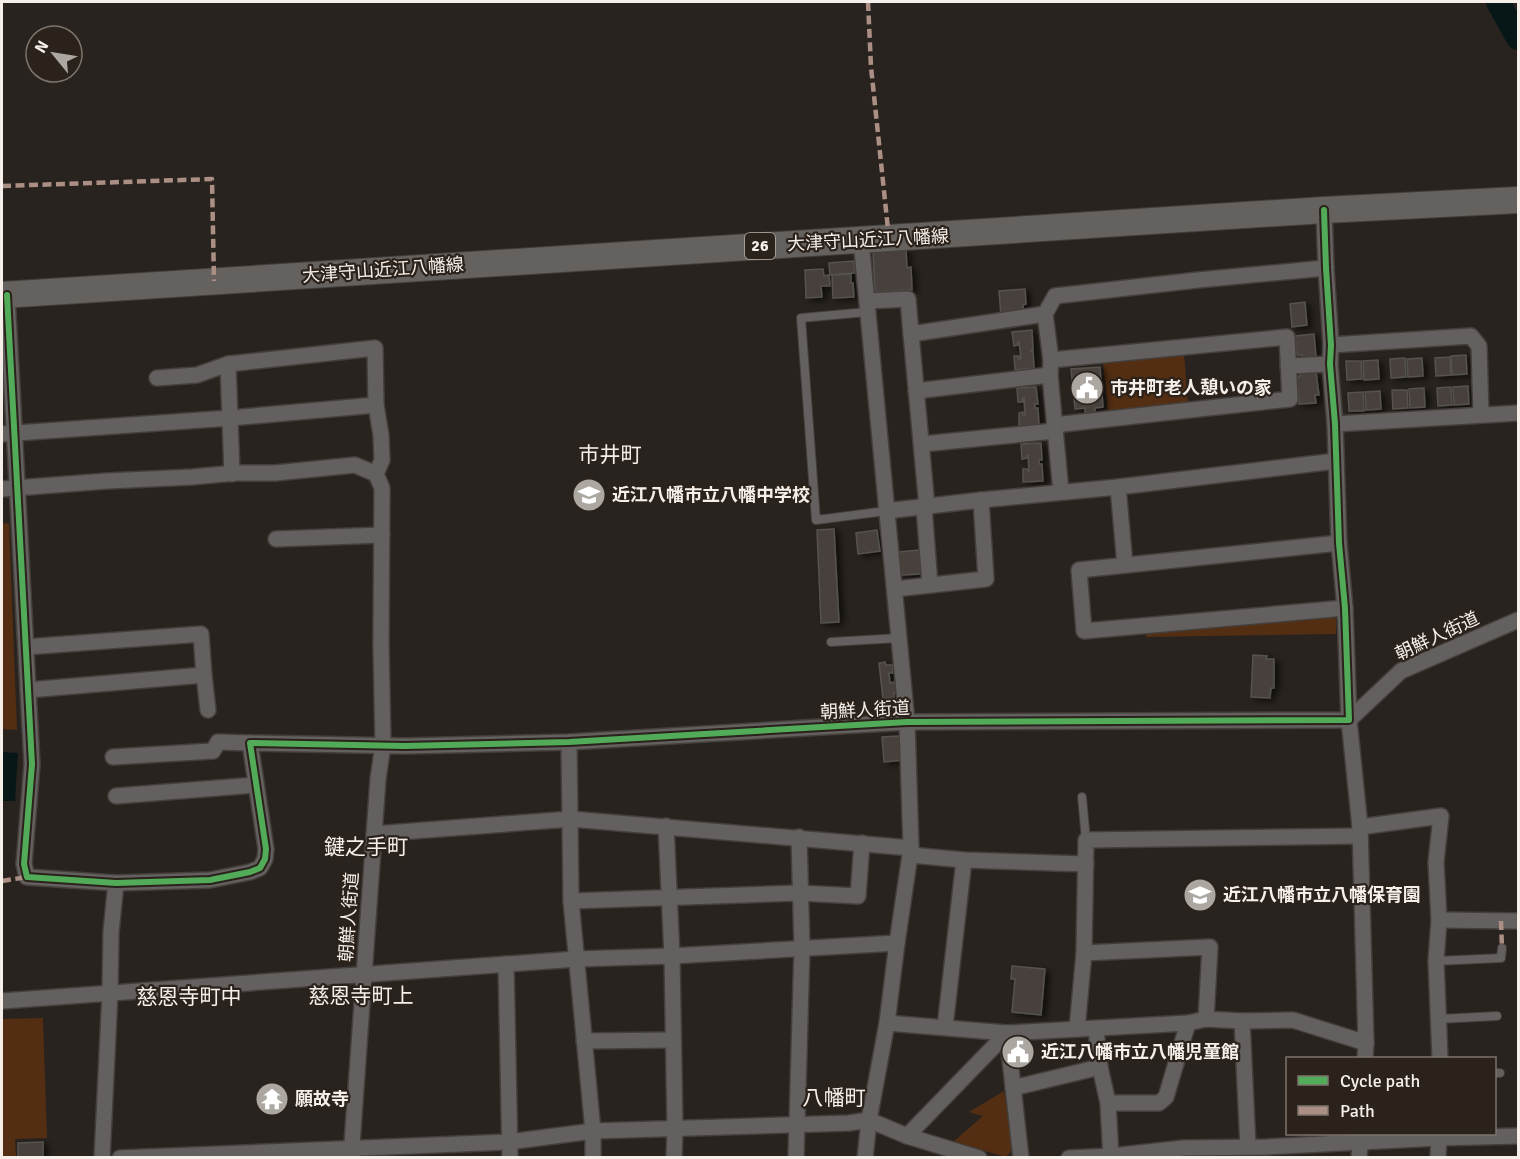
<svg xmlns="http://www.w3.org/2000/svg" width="1520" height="1159" font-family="Signika,'Noto Sans JP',sans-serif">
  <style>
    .green { fill: #542e12 }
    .water { fill: #071717 }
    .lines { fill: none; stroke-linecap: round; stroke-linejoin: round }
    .river { stroke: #071717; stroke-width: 24 }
    .building { fill: #46413e; stroke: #56524e; stroke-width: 1.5; filter: url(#shadow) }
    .lane-casing { stroke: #443f3b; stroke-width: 10 }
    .street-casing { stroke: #443f3b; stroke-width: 18 }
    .primary-casing { stroke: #443f3b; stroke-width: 28 }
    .lane { stroke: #63605f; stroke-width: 8 }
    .street { stroke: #63605f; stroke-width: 15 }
    .primary { stroke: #64615e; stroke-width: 26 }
    .quiet { stroke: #ac8f84; stroke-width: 4.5; stroke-dasharray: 9 4.5; stroke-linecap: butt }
    .cycleway-casing { stroke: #2b221b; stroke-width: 10 }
    .cycleway { stroke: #51ab58; stroke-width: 6 }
    .labels { text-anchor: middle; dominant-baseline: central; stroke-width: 4.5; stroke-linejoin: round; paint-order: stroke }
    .shield { fill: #2b221b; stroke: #b8b1ab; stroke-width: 1.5 }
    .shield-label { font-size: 16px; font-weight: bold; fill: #f5eee9 }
    .street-label { font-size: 18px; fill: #f5eee9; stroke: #2b221b }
    .poi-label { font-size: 18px; font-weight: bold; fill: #f5eee9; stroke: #2b221b; text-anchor: start }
    .quarter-label { font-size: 21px; fill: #f5eee9; stroke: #2b221b }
  </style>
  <defs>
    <filter id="shadow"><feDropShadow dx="4.5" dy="2.5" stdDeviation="3" flood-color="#0009"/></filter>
  </defs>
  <rect width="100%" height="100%" fill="#28231e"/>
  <g class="green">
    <polygon points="1184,354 1188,405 1108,413 1103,362"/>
    <polygon points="9,523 17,730 2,729 2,524"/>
    <polygon points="1331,615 1336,619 1336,634 1146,637 1146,633"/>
    <polygon points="43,1018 47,1138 15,1139 16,1157 2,1157 2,1019"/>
    <polygon points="1004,1091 1014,1148 1006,1157 953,1142 983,1116 969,1112"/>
  </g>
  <polygon class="water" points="2,752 18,753 15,801 2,801"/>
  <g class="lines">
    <polyline class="river" points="1498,2 1518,38"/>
  </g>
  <g class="building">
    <polygon points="906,250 907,268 911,267 912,290 875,292 873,252"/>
    <polygon points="854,261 855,273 830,275 829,263"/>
    <polygon points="823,269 824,276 829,275 830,286 821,286 822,297 806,298 805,270"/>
    <polygon points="851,274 851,283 853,283 854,297 833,298 832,275"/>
    <polygon points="1025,289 1026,304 1023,305 1024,314 1001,316 999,291"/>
    <polygon points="1305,302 1307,325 1292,327 1290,304"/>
    <polygon points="1032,330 1033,350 1031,350 1031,351 1033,351 1034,368 1015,370 1014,356 1019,356 1019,359 1021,358 1019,342 1018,342 1018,345 1014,346 1012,332"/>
    <polygon points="1314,334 1316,357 1302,359 1302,355 1297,355 1295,336"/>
    <polygon points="1466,355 1467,374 1452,375 1451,356"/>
    <polygon points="1450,357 1451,375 1436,376 1435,358"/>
    <polygon points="1405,358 1406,377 1391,378 1390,359"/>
    <polygon points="1422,358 1423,376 1408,377 1407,359"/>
    <polygon points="1378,360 1379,379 1364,380 1363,361"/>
    <polygon points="1346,361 1361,361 1362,379 1347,380"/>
    <polygon points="1100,367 1103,407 1095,408 1095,413 1085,414 1085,408 1075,409 1071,369"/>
    <polygon points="1316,372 1319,395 1315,395 1316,403 1299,404 1297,379 1301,374"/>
    <polygon points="1468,386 1469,404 1454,405 1453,387"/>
    <polygon points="1036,387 1038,404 1035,404 1035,408 1038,408 1039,425 1019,426 1019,413 1023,412 1023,415 1025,415 1024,398 1022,399 1023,402 1018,402 1017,388"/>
    <polygon points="1451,387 1452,405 1438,406 1437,388"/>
    <polygon points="1424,388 1425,407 1410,408 1409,389"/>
    <polygon points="1392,390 1407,390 1408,408 1393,409"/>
    <polygon points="1380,391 1381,409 1366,410 1365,392"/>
    <polygon points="1363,392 1364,411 1349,411 1348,393"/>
    <polygon points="1041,443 1042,460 1039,460 1039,464 1042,464 1043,481 1023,482 1023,469 1027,469 1028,471 1029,471 1028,455 1027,455 1027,458 1022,459 1021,444"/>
    <polygon points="834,529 839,622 821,623 817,530"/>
    <polygon points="877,530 880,551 858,554 856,533"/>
    <polygon points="919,550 919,557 923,557 924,567 920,567 921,574 901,575 899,552"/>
    <polygon points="1253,655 1267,656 1266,659 1274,659 1274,688 1271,688 1270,698 1251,697"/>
    <polygon points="885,662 886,665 893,665 893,673 889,673 890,683 895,682 896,693 894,693 894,698 883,699 879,663"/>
    <polygon points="899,736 900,750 903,749 904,760 884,762 882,737"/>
    <polygon points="1012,966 1045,969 1041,1015 1012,1012 1015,979 1011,979"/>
    <polygon points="43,1142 43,1158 18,1158 18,1143"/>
  </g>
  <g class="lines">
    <defs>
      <g id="lane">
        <polyline points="867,312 801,318 816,520 886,511"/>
        <polyline points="831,642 899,638"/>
        <polyline points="1082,797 1086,840"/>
        <polyline points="1436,961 1501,958 1502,948"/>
        <polyline points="1439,1019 1497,1016"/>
        <polyline points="1494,1073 1500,1073"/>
      </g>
      <g id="street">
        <polyline points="861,240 907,722 911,848 897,943 887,1023 869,1120 865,1158"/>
        <polyline points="7,295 32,764 24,864 27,877 116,883 210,880 250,872 260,868 265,859 266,849 250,743 405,746 569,742 907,722 1349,720 1345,608 1339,543 1335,424 1330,364 1331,345 1326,268 1324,210"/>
        <polyline points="867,301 908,299 911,334 1045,314"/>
        <polyline points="911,334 927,507"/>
        <polyline points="1331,345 1471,336 1479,346 1481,415"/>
        <polyline points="1051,360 1287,337 1290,399 1054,425"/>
        <polyline points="1288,366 1330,364"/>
        <polyline points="157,378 197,375 228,364"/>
        <polyline points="916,391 1050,375"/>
        <polyline points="376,405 381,435 382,460 376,474"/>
        <polyline points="1335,424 1518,413"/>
        <polyline points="2,434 230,418 376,405 375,348 228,364 232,474"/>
        <polyline points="922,444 1055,431"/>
        <polyline points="1118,487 1125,565"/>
        <polyline points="2,489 107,481 192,477 235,473 275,473 355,465 376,474 382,488 381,643 383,745 378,779 351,1158"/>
        <polyline points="1061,492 1050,375 1051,360 1045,314 1055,296 1198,280 1326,268"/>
        <polyline points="924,507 930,585"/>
        <polyline points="886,511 981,500 1118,487 1336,461"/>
        <polyline points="276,539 382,535"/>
        <polyline points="1339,543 1079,570 1084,631 1345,608"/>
        <polyline points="895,589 986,579 981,500"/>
        <polyline points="26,647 201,634 204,675 28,690"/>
        <polyline points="204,675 208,710"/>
        <polyline points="569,742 571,901 593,1131 593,1158"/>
        <polyline points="113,757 213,751 218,742 250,743"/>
        <polyline points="116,796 256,785"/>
        <polyline points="666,826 672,956 675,1129 674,1158"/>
        <polyline points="1360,827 1441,816 1436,862 1439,920 1436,961 1440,1058"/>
        <polyline points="374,834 571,819 911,848"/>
        <polyline points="910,855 964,860 1086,864"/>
        <polyline points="571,901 799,893 858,896 862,843"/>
        <polyline points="1439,920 1518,921"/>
        <polyline points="1084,953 1210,947 1206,1019"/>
        <polyline points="506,964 510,1158"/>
        <polyline points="2,1001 577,959 672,956 897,943"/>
        <polyline points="1242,1021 1248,1147"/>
        <polyline points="887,1023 1007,1033 1188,1023 1206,1019 1242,1021 1293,1020 1366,1043"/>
        <polyline points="945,1027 964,860"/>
        <polyline points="1077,1029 1084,953 1086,840 1360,836"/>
        <polyline points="1096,1029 1100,1067 1108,1103 1111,1158"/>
        <polyline points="1007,1033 1021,1158"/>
        <polyline points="584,1041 673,1040"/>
        <polyline points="1365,1058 1366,1043 1360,827 1349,720 1401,671 1518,620"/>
        <polyline points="1013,1088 1100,1067"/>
        <polyline points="1108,1103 1159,1103 1166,1097 1188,1023"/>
        <polyline points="907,1136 1007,1033"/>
        <polyline points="102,1158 110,993 111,932 116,883"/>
        <polyline points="120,1158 508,1142 593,1131 849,1123 869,1120 907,1136 979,1158"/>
        <polyline points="796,1158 802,948 799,837"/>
        <polyline points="1069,1158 1111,1156 1184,1148 1267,1147 1438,1138 1518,1136"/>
        <polyline points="1359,1158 1361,1134"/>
        <polyline points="1438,1158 1439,1134"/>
      </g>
      <polyline id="primary" points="2,295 1324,210 1518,200"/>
    </defs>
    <use href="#lane" class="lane-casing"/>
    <use href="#street" class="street-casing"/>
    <use href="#primary" class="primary-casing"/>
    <use href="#lane" class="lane"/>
    <use href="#street" class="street"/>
    <use href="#primary" class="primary"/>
    <g class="quiet">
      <polyline points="868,2 871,67 889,239"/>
      <polyline points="2,186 212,179 214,281"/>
      <polyline points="2,881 27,877"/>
      <polyline points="1501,921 1502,948"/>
    </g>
    <defs>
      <polyline id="cycleway" points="7,295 32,764 24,864 27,877 116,883 210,880 250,872 260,868 265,859 266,849 250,743 405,746 569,742 907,722 1349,720 1345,608 1339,543 1335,424 1330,364 1331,345 1326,268 1324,210"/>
    </defs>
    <use href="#cycleway" class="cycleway-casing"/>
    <use href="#cycleway" class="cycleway"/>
  </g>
  <defs>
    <symbol id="civic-disc" viewBox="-11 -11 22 22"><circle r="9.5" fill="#ada7a2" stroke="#2b221b"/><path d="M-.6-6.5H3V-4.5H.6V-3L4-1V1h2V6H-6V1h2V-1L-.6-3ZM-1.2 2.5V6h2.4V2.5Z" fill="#fff"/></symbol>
    <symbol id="school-disc" viewBox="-11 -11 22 22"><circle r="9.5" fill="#ada7a2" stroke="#2b221b"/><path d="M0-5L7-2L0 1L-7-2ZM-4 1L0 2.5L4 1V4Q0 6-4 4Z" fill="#fff"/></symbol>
    <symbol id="temple-disc" viewBox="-11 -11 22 22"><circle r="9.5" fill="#ada7a2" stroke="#2b221b"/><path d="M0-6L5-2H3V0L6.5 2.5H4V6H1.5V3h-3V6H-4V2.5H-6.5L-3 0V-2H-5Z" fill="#fff"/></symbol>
  </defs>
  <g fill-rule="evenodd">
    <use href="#civic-disc" x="1068" y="369" width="38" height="38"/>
    <use href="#school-disc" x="570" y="476" width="38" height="38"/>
    <use href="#school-disc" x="1181" y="876" width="38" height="38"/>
    <use href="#civic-disc" x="999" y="1033" width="38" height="38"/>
    <use href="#temple-disc" x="253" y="1080" width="38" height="38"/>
  </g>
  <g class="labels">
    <rect class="shield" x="745" y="233" width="30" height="26" rx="4.5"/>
    <g class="shield-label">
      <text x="760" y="246">26</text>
    </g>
    <g class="street-label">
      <text transform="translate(868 240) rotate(-3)">大津守山近江八幡線</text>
      <text transform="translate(383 270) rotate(-4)">大津守山近江八幡線</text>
      <text transform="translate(1437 636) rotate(-25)">朝鮮人街道</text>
      <text transform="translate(865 710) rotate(-3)">朝鮮人街道</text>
      <text transform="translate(349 917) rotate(-86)">朝鮮人街道</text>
    </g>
    <g class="poi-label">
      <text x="1110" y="388">市井町老人憩いの家</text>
      <text x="612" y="495">近江八幡市立八幡中学校</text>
      <text x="1223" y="895">近江八幡市立八幡保育園</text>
      <text x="1041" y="1052">近江八幡市立八幡児童館</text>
      <text x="295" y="1099">願故寺</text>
    </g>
    <g class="quarter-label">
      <text x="610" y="455">市井町</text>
      <text x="366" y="847">鍵之手町</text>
      <text x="361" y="996">慈恩寺町上</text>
      <text x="189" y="997">慈恩寺町中</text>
      <text x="834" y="1098">八幡町</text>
    </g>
  </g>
  <rect width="1520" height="1159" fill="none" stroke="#f5eee9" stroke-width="6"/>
  <rect x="1286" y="1057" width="210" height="78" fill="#2b221b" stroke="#7c746d" stroke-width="1.5"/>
  <rect x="1298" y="1076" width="30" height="9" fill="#51ab58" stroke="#7c746d" stroke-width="1.5"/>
  <text x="1340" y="1087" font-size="18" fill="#f5eee9">Cycle path</text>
  <rect x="1298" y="1106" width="30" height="9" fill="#ac8f84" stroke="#7c746d" stroke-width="1.5"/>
  <text x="1340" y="1117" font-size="18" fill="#f5eee9">Path</text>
  <g transform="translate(54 54) rotate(300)"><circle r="28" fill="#2b221b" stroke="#7c746d" stroke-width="1.5"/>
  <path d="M0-4.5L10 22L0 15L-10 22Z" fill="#ada7a2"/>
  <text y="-9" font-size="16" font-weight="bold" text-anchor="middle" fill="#f5eee9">N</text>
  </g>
</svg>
